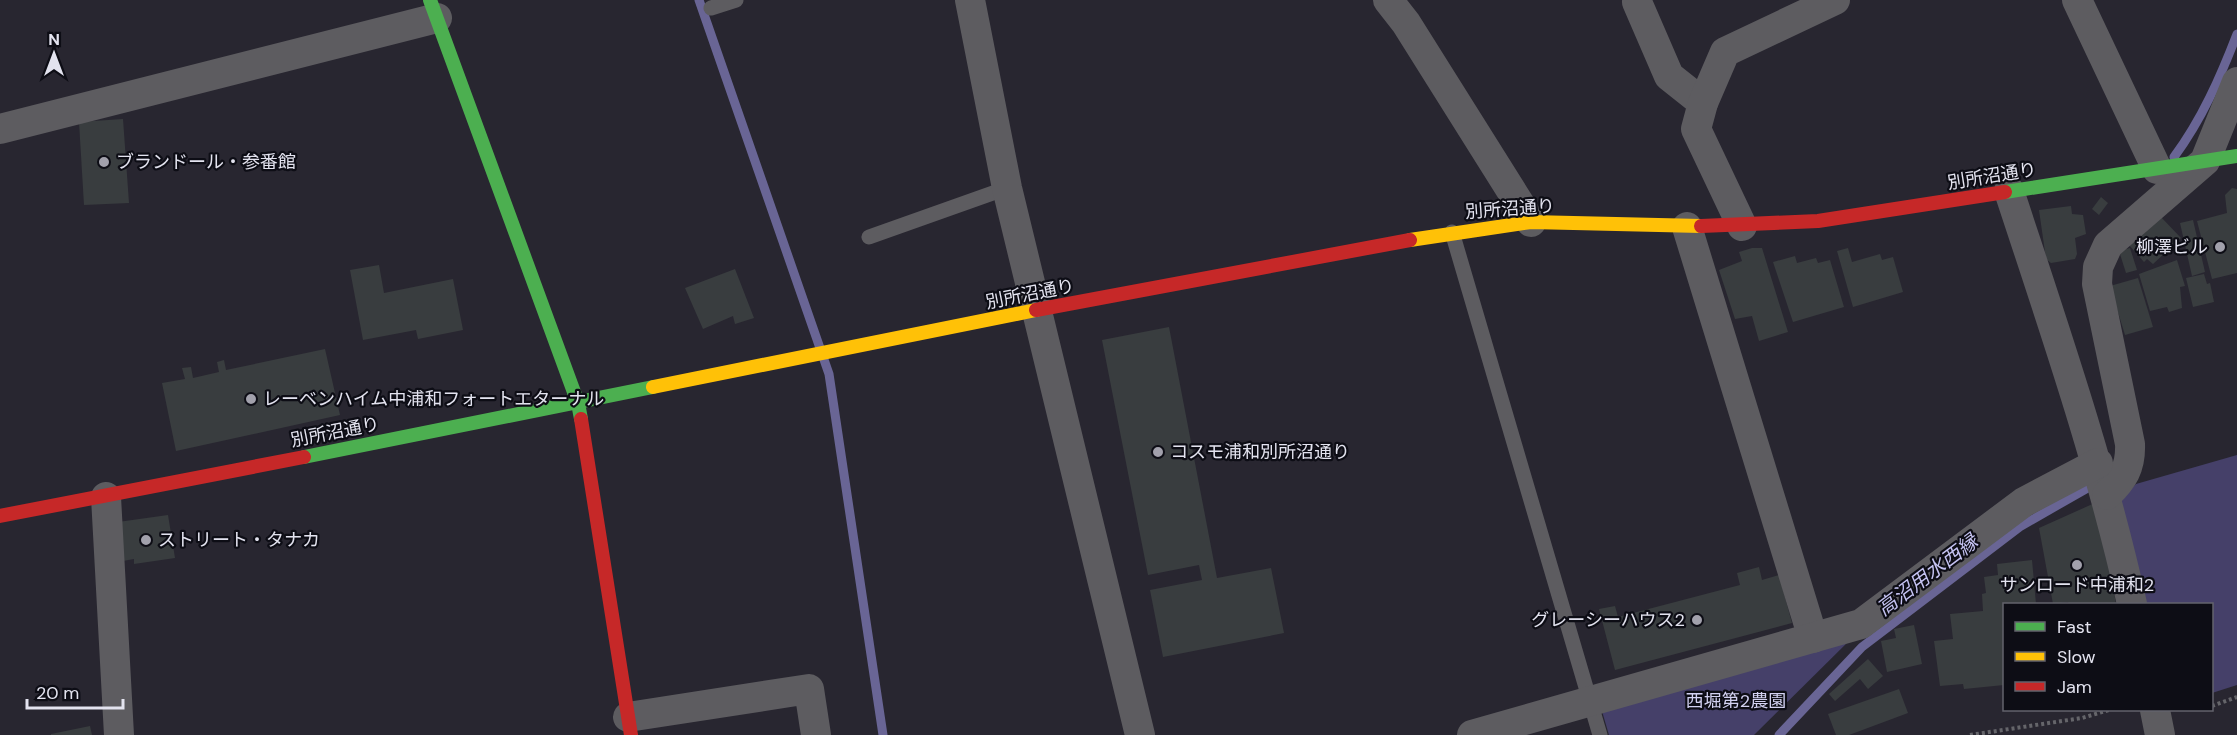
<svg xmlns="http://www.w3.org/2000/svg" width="2237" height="735" font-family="'DM Sans','Noto Sans JP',sans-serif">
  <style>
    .green { fill: #454069 }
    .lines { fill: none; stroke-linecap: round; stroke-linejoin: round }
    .stream { stroke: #696595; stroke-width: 9 }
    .building { fill: #393d3f }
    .path { stroke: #65656a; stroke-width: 4; stroke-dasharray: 3 3; stroke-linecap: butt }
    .lane { stroke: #5d5c60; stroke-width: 15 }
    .street { stroke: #5d5c60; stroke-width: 30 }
    .fast { stroke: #4caf50; stroke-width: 14 }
    .slow { stroke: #ffc107; stroke-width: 14 }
    .jam { stroke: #c62828; stroke-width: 14 }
    .poi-dot { fill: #a2a1ac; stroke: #0d0d15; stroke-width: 2 }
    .labels { text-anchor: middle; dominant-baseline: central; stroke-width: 4.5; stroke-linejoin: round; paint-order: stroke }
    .poi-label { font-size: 18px; fill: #e3e3ef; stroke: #0d0d15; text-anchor: start }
    .street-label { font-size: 18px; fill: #e3e3ef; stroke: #0d0d15 }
    .park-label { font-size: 18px; fill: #d2d1f1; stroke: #0d0d15 }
    .water-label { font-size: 20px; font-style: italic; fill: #c5c3f2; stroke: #0d0d15 }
  </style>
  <rect width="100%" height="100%" fill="#282630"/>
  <g class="green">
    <polygon points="2237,455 2237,685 2212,693 2212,604 2143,604 2118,501 2136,484"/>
    <polygon points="1857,633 1754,735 1609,735 1602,711"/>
  </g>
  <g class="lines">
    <g class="stream">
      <polyline points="699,0 829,374 883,735"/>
      <path d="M2174,157c28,-38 46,-79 63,-123"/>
      <polyline points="1779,735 1862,647 2021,526 2098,482"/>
    </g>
  </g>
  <g class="building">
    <polygon points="123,119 129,203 84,205 79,122"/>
    <polygon points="2232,188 2237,189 2237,273 2212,279 2197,221 2227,213 2225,195"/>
    <polygon points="2101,197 2108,203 2099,215 2092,209"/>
    <polygon points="2071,206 2072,214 2083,215 2086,234 2075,238 2077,254 2075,259 2051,263 2046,259 2039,210"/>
    <polygon points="2160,216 2181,238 2153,264 2147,259 2144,262 2129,245"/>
    <polygon points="2193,220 2205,272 2192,276 2180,223"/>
    <polygon points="1752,248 1762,248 1788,332 1759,341 1752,316 1735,319 1719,270 1742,261 1739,252"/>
    <polygon points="1848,248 1852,262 1880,254 1882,260 1893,257 1903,292 1853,307 1837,251"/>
    <polygon points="2130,248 2137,270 2126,273 2119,251"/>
    <polygon points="1795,256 1797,263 1816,258 1818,263 1830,260 1844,307 1793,322 1773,262"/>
    <polygon points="2177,260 2185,286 2180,287 2182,308 2169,312 2167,307 2150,311 2139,274"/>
    <polygon points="379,265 384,293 453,279 463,330 418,339 416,330 363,340 350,270"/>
    <polygon points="735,269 754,318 735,324 733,316 703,329 685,288"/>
    <polygon points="2204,274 2207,284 2210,283 2214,302 2193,307 2186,278"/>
    <polygon points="2138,278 2153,327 2125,335 2110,286"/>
    <polygon points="1169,327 1217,578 1271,568 1284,633 1163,657 1150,590 1202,580 1199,565 1148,575 1102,340"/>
    <polygon points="325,349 340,415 176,451 162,383 185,379 182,368 191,367 193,378 219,372 217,362 224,360 226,370"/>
    <polygon points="2097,502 2116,604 2069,604 2068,602 2053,604 2039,528"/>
    <polygon points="168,515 175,558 134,564 134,559 123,561 118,522"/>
    <polygon points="2032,560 2036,604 2004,604 2004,685 1964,689 1963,684 1940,686 1934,641 1953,639 1950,614 1983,611 1982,594 1986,593 1984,577 1998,575 1997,564"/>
    <polygon points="1759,567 1762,580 1779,575 1792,623 1615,670 1599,609 1615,606 1618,617 1740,585 1737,573"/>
    <polygon points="1914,625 1922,664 1887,672 1881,641 1896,638 1894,629"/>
    <polygon points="1868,659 1883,676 1868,689 1860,679 1835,701 1829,694"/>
    <polygon points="1899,689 1908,713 1849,735 1836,735 1828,714"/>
    <polygon points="90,726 92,735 51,735 51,734"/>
  </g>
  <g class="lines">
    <g class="path">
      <polyline points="2212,706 2237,697"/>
      <polyline points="1970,735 2082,718 2109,710"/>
    </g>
    <g class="lane">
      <polyline points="711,8 736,0"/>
      <polyline points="1452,232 1600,735"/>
      <polyline points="869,237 1007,188"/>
    </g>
    <g class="street">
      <polyline points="970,0 1007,188 1140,735"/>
      <polyline points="1388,0 1406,23 1531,222"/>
      <polyline points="2077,0 2157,169"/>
      <polyline points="1637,2 1669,76 1703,103"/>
      <polyline points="0,129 437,18"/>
      <path d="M2009,191c45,137 92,273 123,413"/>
      <polyline points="1742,226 1696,129 1703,103 1725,52 1835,0"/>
      <polyline points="1687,227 1813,638"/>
      <path d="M2107,495c16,-16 24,-27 23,-51l-33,-160 1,-17 10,-22 97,-84 32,-79"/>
      <polyline points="106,497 119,735"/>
      <polyline points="2155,710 2160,735"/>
      <polyline points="628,717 809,689 816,735"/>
      <polyline points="1472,735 1861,624 2024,502 2098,463"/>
    </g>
    <g class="fast">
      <polyline points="430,0 578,403 581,419"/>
      <polyline points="2005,192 2237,156"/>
      <polyline points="304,457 653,387"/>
    </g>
    <g class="slow">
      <polyline points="1410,240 1531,222 1701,226"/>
      <polyline points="653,387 1036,310"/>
    </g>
    <g class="jam">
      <polyline points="1701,226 1818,221 2005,192"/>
      <polyline points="1036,310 1410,240"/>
      <polyline points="581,419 631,735"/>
      <polyline points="0,516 304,457"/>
    </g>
  </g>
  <g class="poi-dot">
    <circle cx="104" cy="162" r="6"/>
    <circle cx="2220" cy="247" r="6"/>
    <circle cx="251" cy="399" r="6"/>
    <circle cx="1158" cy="452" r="6"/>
    <circle cx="146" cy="540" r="6"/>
    <circle cx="2077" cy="565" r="6"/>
    <circle cx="1697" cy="620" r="6"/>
  </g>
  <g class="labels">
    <g class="poi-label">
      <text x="116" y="162">ブランドール・参番館</text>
      <text x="2208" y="247" text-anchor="end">柳澤ビル</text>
      <text x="263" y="399">レーベンハイム中浦和フォートエターナル</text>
      <text x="1170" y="452">コスモ浦和別所沼通り</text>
      <text x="158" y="540">ストリート・タナカ</text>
      <text x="2077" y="585" text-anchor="middle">サンロード中浦和2</text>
      <text x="1685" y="620" text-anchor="end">グレーシーハウス2</text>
    </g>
    <g class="street-label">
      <text transform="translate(1992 176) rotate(-9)">別所沼通り</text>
      <text transform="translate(1510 209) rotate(-4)">別所沼通り</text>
      <text transform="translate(1030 294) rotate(-11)">別所沼通り</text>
      <text transform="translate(335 432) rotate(-11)">別所沼通り</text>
    </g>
    <g class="park-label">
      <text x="1736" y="701">西堀第2農園</text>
    </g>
    <g class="water-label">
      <text transform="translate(1927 575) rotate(-37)">高沼用水西縁</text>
    </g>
  </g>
  <rect x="2003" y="603" width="210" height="108" fill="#0d0d15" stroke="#63636c" stroke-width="1.5"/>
  <rect x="2015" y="622" width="30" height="9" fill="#4caf50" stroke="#63636c" stroke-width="1.5"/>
  <text x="2057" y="633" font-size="18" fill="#e3e3ef">Fast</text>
  <rect x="2015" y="652" width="30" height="9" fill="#ffc107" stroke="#63636c" stroke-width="1.5"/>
  <text x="2057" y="663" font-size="18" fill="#e3e3ef">Slow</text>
  <rect x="2015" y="682" width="30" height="9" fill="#c62828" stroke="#63636c" stroke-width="1.5"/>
  <text x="2057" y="693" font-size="18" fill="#e3e3ef">Jam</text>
  <g transform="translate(54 54)" stroke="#0d0d15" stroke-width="4.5" paint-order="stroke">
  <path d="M0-4.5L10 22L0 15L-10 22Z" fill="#e3e3ef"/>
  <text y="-9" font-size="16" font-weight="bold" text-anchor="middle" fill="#e3e3ef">N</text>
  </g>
  <path d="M27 699v9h96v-9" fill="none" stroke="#e3e3ef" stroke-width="3"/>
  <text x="36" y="699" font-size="18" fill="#e3e3ef" stroke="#0d0d15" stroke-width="4.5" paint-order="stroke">20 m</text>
</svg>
